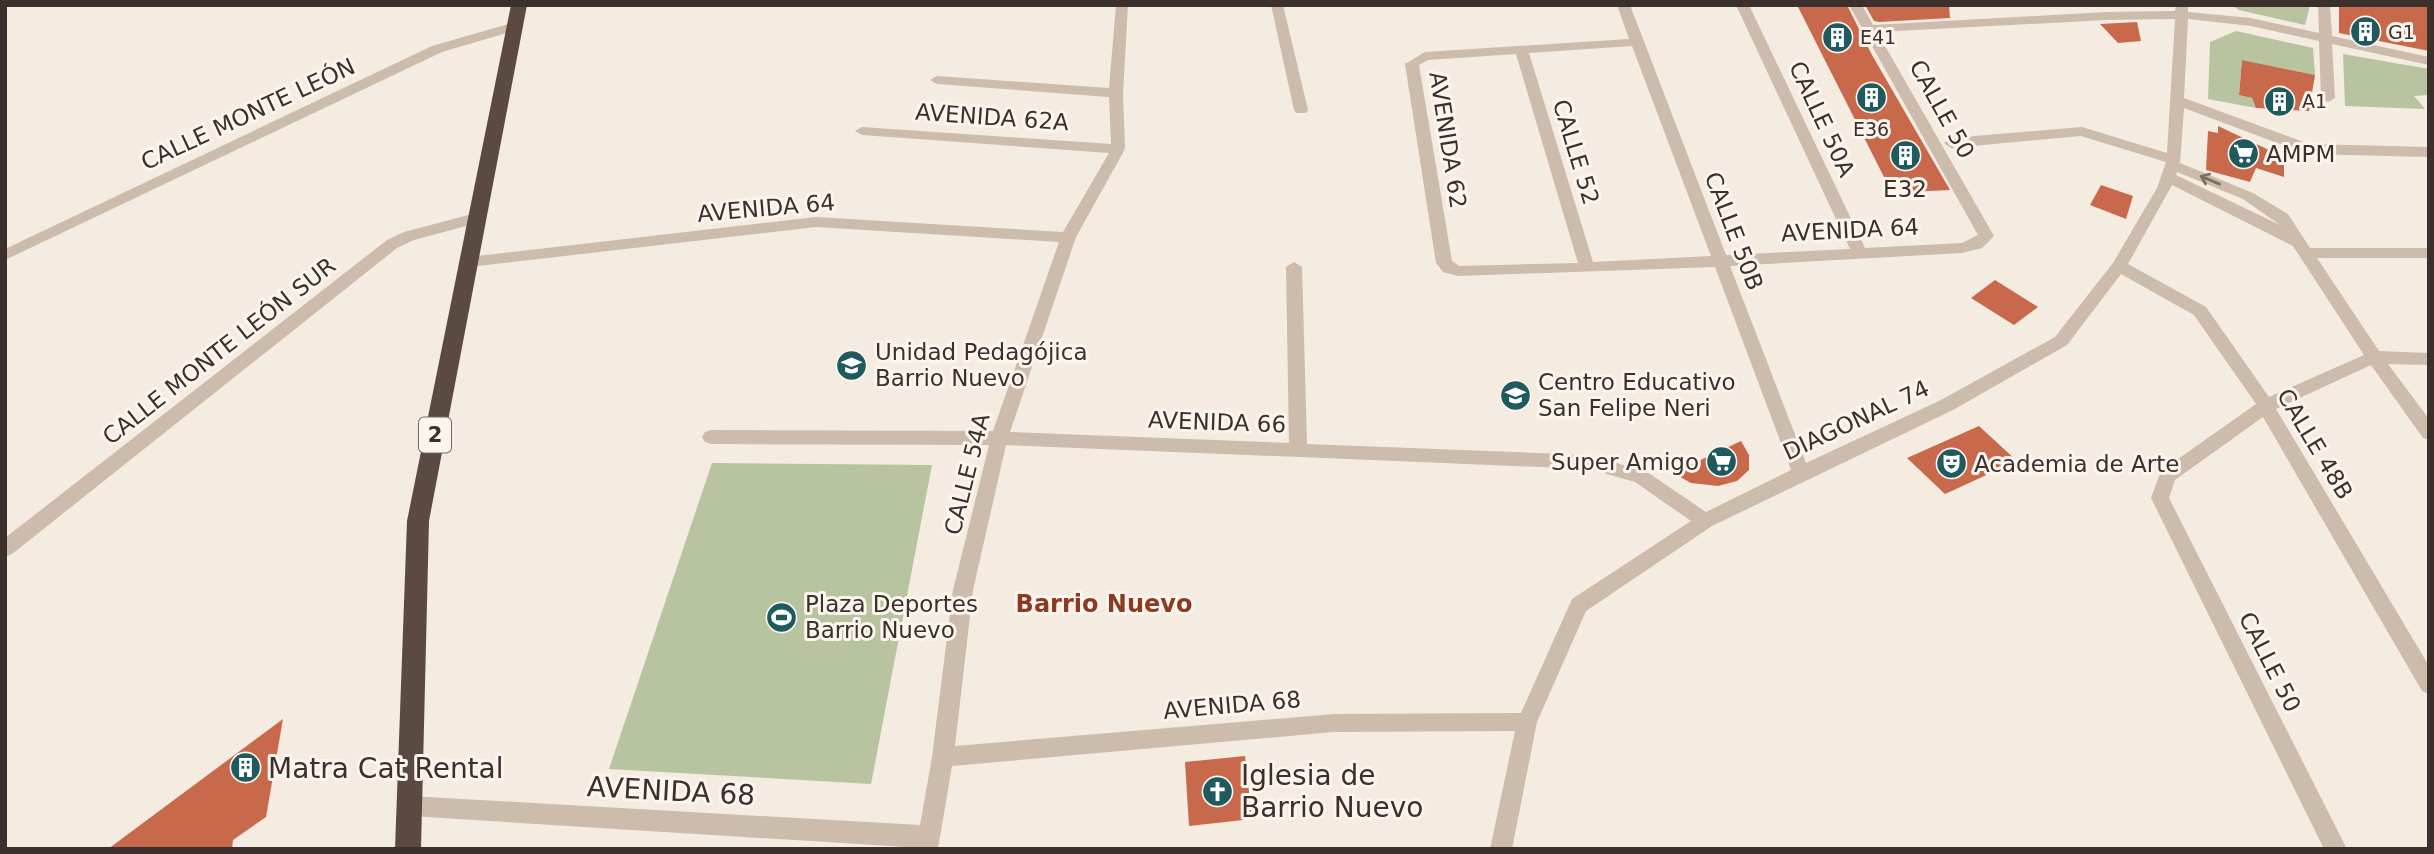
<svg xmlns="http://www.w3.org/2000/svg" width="2434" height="854" font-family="'DejaVu Sans',sans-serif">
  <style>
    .green { fill: #b8c4a0 }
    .building { fill: #c8694b }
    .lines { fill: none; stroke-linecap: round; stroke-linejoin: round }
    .minor { fill: #cdbbac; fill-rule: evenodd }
    .highway { fill: #5c4a42; fill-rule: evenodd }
    .oneway { stroke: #7d6f65 }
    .labels { text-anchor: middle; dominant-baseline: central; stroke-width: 6; stroke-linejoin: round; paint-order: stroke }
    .far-poi-label { font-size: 19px; fill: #3b302b; stroke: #fbf5ee; text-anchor: start }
    .shield { fill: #fbf5ee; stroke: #756b66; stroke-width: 2 }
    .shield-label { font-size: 21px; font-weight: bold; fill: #3b302b }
    .street-label { font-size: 23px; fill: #3b302b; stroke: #fbf5ee }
    .poi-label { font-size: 23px; fill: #3b302b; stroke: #fbf5ee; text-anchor: start }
    .neighbourhood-label { font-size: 24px; font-weight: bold; fill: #8c3b22; stroke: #fbf5ee }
    .near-poi-label { font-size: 28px; fill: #3b302b; stroke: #fbf5ee; text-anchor: start }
    .near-street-label { font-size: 28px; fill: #3b302b; stroke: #fbf5ee }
  </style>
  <rect width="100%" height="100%" fill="#f4ebe1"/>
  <g class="green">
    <polygon points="2231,5 2310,5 2305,25 2239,10"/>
    <polygon points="2236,31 2313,48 2315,75 2242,60 2239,95 2252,98 2256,108 2208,99 2210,42"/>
    <polygon points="2343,54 2429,69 2429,95 2414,96 2425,109 2345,106"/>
    <polygon points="712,463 932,465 871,784 609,769"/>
  </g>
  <g class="building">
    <polygon points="1797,5 1847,5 1872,55 1950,190 1908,192 1898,177 1884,177"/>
    <polygon points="1865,5 1949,5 1950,18 1879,22 1874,21"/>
    <polygon points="2339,5 2429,5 2429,51 2339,33"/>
    <polygon points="2137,22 2141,41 2118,43 2100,24"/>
    <polygon points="2242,60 2315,75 2309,111 2256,108 2252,98 2239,95"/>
    <polygon points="2218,126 2284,157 2284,177 2256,168 2250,182 2206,170 2208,131 2218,133"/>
    <polygon points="2101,185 2133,196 2126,219 2090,205"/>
    <polygon points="1995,280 2038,307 2014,325 1971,298"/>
    <polygon points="1979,426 2017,461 1945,494 1907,458"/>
    <polygon points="1741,441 1749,455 1749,470 1737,481 1718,486 1691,483 1673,473"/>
    <polygon points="283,719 266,817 233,840 232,849 108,849"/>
    <polygon points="1245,756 1252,819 1189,826 1185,762"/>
  </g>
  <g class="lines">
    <g class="minor">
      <path d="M1116,5h12l-5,88 2,56 -49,88 -66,195 279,11 -3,-176 8,-5 8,5 5,177 282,11 58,17 59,40 85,-42 -76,-203 -257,9 -15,-4 -7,-9 -31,-199 20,-12 204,-13 -12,-34h13l96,250 124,-6 -114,-244h13l116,243 97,-5 16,-8 -129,-230h13l11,20 233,-13 69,-1 1,-6h12v7l63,6 68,15 -1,-28h12l2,31 97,21v8l-97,-21 3,54 -7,4 -7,-4 -2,-57 -68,-15 -63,-7 -4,79 125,46 120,3v10l-122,-3 -123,-46 -4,55 73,30 35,21 22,34h119v10h-112l62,93 50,2v12l-41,-1 41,55v21l-6,-2 -52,-73 -95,44 153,257v28l-7,-3 -159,-274 -88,63 -6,18 178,351h-23l-173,-351 10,-27 95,-67 -62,-89 -73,-41 -54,71 -114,65 -241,116 -126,85 -49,111 -25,127h-22l25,-118 -181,1 -382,34 -14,83 -528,-33 -8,-3 -3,-7 3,-7 8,-3 510,29 12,-68 21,-167 36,-145 -278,-1 -6,-2 -3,-5 3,-5 6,-2 282,1 66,-189 -243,-15 -347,40 -8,-5 8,-5 347,-40 247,15 46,-79 -247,-18 -7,-4 7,-4 249,17 -2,-47 -172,-13 -7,-4 7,-4 172,12zM2175,19l-8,134 -85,-26 -131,11 -7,5 7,5 130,-12 85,26 -9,26 -44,75 -58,74 -114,63 -135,63 -76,-197 232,-13 20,-5 12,-12 -117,-204 229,-12zM1632,46l79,210 -118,6 -64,-209zM1516,54l62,209 -119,3 -7,-5 -33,-196 9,-5zM2177,172l66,27 37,26 -104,-50zM2172,185l121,61 71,109 -95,42 -63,-90 -78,-43zM1006,445l583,24 46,13 56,39 -119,78 -51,114 -187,1 -379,32 18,-156z"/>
      <polygon points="1271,5 1283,5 1308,110 1306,113 1296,113 1294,110"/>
      <polygon points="515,22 522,26 520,29 442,52 5,260 5,249 432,46"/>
      <polygon points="476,213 484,218 481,222 414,240 397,248 12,554 5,557 5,538 387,240 404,232"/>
    </g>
    <polygon class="highway" points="511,5 527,5 429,521 421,849 395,849 407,521"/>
  </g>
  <defs><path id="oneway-shaft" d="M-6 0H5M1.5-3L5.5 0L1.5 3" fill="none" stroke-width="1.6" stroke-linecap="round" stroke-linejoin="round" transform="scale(1.75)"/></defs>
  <use class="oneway" href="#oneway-shaft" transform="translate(2210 180) rotate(-157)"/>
  <defs>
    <symbol id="building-disc" viewBox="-11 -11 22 22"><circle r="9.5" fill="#1f5a5e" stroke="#fbf5ee"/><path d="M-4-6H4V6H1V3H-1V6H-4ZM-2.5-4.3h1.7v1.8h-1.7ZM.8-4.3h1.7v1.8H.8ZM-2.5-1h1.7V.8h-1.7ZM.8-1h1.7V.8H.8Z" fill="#fff"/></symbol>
    <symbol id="supermarket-disc" viewBox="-11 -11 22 22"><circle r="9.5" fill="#1f5a5e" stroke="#fbf5ee"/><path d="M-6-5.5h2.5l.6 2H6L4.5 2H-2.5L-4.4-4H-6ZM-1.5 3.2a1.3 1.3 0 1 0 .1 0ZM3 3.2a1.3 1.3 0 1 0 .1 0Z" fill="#fff"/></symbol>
    <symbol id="school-disc" viewBox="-11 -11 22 22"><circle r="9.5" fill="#1f5a5e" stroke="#fbf5ee"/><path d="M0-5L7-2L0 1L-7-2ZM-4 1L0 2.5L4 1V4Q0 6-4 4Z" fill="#fff"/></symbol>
    <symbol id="theatre-disc" viewBox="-11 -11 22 22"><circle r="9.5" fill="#1f5a5e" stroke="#fbf5ee"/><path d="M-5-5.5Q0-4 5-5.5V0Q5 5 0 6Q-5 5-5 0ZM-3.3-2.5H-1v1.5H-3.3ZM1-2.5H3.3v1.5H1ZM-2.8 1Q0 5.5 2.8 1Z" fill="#fff"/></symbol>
    <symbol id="stadium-disc" viewBox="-11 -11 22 22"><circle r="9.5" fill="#1f5a5e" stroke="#fbf5ee"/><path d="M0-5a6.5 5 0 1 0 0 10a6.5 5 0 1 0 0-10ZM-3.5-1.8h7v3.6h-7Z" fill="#fff"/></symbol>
    <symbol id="church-disc" viewBox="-11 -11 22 22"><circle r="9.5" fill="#1f5a5e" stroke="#fbf5ee"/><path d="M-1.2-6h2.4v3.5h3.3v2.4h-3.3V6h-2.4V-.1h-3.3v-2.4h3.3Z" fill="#fff"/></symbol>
  </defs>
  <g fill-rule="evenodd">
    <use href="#building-disc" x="2348" y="14" width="35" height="35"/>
    <use href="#building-disc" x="1820" y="20" width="35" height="35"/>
    <use href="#building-disc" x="1854" y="80" width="35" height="35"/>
    <use href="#building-disc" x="2262" y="84" width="35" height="35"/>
    <use href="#supermarket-disc" x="2226" y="136" width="35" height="35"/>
    <use href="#building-disc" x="1888" y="138" width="35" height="35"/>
    <use href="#school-disc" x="834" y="348" width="35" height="35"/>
    <use href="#school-disc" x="1498" y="378" width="35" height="35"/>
    <use href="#supermarket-disc" x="1704" y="444" width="35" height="35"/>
    <use href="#theatre-disc" x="1934" y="446" width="35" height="35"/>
    <use href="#stadium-disc" x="764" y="600" width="35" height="35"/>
    <use href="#building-disc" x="228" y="750" width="35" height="35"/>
    <use href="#church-disc" x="1200" y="774" width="35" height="35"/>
  </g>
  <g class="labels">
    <g class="far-poi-label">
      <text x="2388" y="32">G1</text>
      <text x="1860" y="37">E41</text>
      <text x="2302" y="101">A1</text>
      <text x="1871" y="129" text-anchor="middle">E36</text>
    </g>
    <rect class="shield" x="419" y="417.5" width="32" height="35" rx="5"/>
    <g class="shield-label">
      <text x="435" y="435">2</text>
    </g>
    <g class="street-label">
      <text transform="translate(1942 109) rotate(61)">CALLE 50</text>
      <text transform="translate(248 114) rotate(-25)">CALLE MONTE LEÓN</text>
      <text transform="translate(992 117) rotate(4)">AVENIDA 62A</text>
      <text transform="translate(1822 119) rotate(65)">CALLE 50A</text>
      <text transform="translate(1448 140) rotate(81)">AVENIDA 62</text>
      <text transform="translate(1576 152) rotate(73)">CALLE 52</text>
      <text transform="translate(766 208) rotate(-5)">AVENIDA 64</text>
      <text transform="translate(1850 230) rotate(-3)">AVENIDA 64</text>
      <text transform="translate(1734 231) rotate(69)">CALLE 50B</text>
      <text transform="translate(219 351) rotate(-38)">CALLE MONTE LEÓN SUR</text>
      <text transform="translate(1856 420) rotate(-25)">DIAGONAL 74</text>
      <text transform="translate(1217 422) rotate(2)">AVENIDA 66</text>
      <text transform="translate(2315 444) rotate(59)">CALLE 48B</text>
      <text transform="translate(967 474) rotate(-76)">CALLE 54A</text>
      <text transform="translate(2270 662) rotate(63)">CALLE 50</text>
      <text transform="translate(1232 705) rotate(-5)">AVENIDA 68</text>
    </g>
    <g class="poi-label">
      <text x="2266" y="154">AMPM</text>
      <text x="1905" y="189" text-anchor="middle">E32</text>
      <text x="875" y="352">Unidad Pedagójica<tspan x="875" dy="26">Barrio Nuevo</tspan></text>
      <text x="1538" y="382">Centro Educativo<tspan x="1538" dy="26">San Felipe Neri</tspan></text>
      <text x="1699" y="462" text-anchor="end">Super Amigo</text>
      <text x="1974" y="464">Academia de Arte</text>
      <text x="805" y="604">Plaza Deportes<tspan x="805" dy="26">Barrio Nuevo</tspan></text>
    </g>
    <g class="neighbourhood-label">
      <text x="1104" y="604">Barrio Nuevo</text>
    </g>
    <g class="near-poi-label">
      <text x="268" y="768">Matra Cat Rental</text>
      <text x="1241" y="775">Iglesia de<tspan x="1241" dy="32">Barrio Nuevo</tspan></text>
    </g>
    <g class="near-street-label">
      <text transform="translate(671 791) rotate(3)">AVENIDA 68</text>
    </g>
  </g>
  <rect width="2434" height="854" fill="none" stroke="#3b302b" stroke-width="14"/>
</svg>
